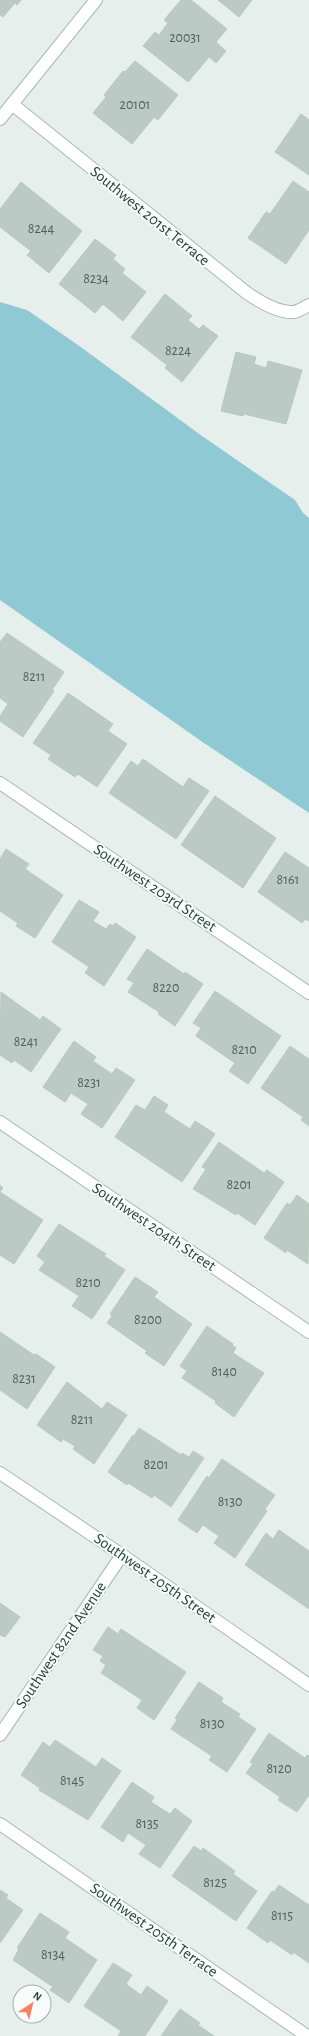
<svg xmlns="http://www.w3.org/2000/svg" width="309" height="2036" font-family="'Alegreya Sans',sans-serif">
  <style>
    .water { fill: #8ec9d4 }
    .building { fill: #bbcac4; stroke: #b8c9c2 }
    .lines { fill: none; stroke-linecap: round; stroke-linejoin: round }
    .minor-casing { stroke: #a8b8b2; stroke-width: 14 }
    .tertiary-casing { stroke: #a8b8b2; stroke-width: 14 }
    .minor { stroke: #fff; stroke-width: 12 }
    .tertiary { stroke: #fff; stroke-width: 12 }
    .labels { text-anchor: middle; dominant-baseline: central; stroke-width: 4; stroke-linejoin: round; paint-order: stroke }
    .number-label { font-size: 14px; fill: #4a645c }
    .street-label { font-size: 16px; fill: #24423a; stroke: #f7fbf9 }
  </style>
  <rect width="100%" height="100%" fill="#e6efeb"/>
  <polygon class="water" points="0,302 27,310 78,345 202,436 295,500 303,513 309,518 309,813 204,743 0,600"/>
  <g class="building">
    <polygon points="0,0 21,0 17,5 15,3 3,17 0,15"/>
    <polygon points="181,0 191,0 227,29 216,42 226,51 216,63 209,57 188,82 143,46 155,32 159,35 168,23 164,20"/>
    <polygon points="218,0 252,0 239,17"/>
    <polygon points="135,61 178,95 158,120 154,117 132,144 93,113 106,97 104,95 123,71 125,72"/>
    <polygon points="301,114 309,120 309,175 275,152"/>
    <polygon points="293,181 309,192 309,230 286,264 248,238 266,212 270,214"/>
    <polygon points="21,182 82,231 49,273 27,255 31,251 0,227 0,209"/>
    <polygon points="95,239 116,255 113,259 125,269 122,273 146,292 123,321 103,304 95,313 59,284"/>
    <polygon points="165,294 192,316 188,320 199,329 203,325 218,336 182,382 165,368 167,365 131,337"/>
    <polygon points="236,352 256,357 254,364 266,368 268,361 302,370 286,424 244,414 243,416 221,411"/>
    <polygon points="7,633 64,672 52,690 54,691 23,737 0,721 0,716 8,704 0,698 0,642"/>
    <polygon points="68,693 113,724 108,731 127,744 97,787 78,774 75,777 48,759 51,755 33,743"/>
    <polygon points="143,759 183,787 189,778 209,791 176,839 109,793 131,761 138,766"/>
    <polygon points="215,796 276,838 243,888 181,845"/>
    <polygon points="6,849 29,864 25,869 63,895 35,938 16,926 18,923 0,911 0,859"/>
    <polygon points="285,852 309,868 309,921 305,919 302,923 258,892"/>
    <polygon points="79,900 99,912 93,921 106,929 110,924 113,926 115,923 136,937 104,986 85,973 89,967 52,942"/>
    <polygon points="147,949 184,974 185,972 203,984 175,1026 158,1014 159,1012 128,992 134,983 127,979"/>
    <polygon points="215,991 281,1036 248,1084 229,1071 235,1063 196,1036 201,1028 193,1023"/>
    <polygon points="1,992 40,1020 43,1016 61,1029 31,1072 14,1060 12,1063 0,1055"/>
    <polygon points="74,1041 96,1057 93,1061 112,1074 116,1068 135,1080 102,1128 81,1114 88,1104 71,1093 65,1102 43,1087"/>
    <polygon points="290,1046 309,1059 309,1126 301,1120 303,1117 261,1088"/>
    <polygon points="154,1096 168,1105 164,1112 190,1129 195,1121 215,1134 182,1182 115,1137 136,1105 145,1110"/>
    <polygon points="219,1142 264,1173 267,1170 284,1182 255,1225 237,1213 236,1215 193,1189 206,1169 202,1167"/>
    <polygon points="0,1185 3,1188 0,1192 43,1220 14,1264 0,1255"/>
    <polygon points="297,1195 309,1204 308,1264 287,1250 286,1253 264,1238 287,1203 290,1205"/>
    <polygon points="59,1224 106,1254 104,1256 125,1270 92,1319 72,1306 79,1296 39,1270 45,1262 37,1256"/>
    <polygon points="135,1277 158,1292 154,1297 192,1324 164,1366 145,1353 147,1351 107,1323 112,1316 110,1314"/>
    <polygon points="207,1326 233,1344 232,1345 236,1348 233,1353 264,1373 234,1417 215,1403 216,1401 182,1378 187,1371 180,1366"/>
    <polygon points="0,1332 34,1355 36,1354 55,1367 27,1409 0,1390"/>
    <polygon points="67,1382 102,1409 107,1402 127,1415 94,1464 73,1449 75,1446 63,1439 61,1442 37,1425"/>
    <polygon points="139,1428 181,1455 182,1453 189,1457 193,1451 204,1458 171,1507 154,1495 152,1498 128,1483 127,1485 108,1472 133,1435 134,1436"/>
    <polygon points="222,1459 275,1495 265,1509 267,1511 235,1558 214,1543 219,1536 203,1525 197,1533 178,1520 207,1476 209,1478"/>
    <polygon points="279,1530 309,1551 309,1609 245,1565 266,1533 273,1539"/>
    <polygon points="0,1603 20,1617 5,1637 0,1635"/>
    <polygon points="108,1627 118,1634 121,1629 186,1672 154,1720 137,1708 142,1700 101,1673 106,1665 100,1661 103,1656 93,1650"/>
    <polygon points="199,1682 223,1698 221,1702 240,1714 238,1717 256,1729 227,1772 209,1760 212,1756 171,1729 177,1720 175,1718"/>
    <polygon points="269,1733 305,1758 307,1755 309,1756 309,1795 297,1812 278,1800 280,1797 246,1773 253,1764 250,1762"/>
    <polygon points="55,1740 96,1767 102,1758 121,1771 88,1820 39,1790 40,1788 21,1775 43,1742 50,1747"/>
    <polygon points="132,1782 154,1797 151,1802 170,1814 175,1808 192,1821 160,1868 139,1854 146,1845 128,1833 123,1842 101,1827"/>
    <polygon points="194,1846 201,1851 203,1848 235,1871 233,1874 257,1891 236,1921 172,1876"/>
    <polygon points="279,1885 309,1905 309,1963 293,1952 292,1955 270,1940 268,1943 247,1928 272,1891 274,1892"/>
    <polygon points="0,1890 8,1895 6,1898 23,1910 0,1943"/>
    <polygon points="40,1913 69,1932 65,1938 97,1960 69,2003 50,1990 53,1987 13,1960 19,1949 17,1948"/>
    <polygon points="113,1963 132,1975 126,1984 141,1995 147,1986 168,2001 145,2036 118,2036 121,2031 84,2006"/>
    <polygon points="180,2009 200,2023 198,2025 214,2036 161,2036"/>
  </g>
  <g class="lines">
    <defs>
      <g id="minor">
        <path d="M12,104l235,189c13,9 31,20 47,19 5,-1 11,-5 15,-7"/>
        <polyline points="0,783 309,993"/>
        <polyline points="0,1122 309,1332"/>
        <polyline points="0,1735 122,1555"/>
        <polyline points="0,1824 307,2036"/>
      </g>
      <g id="tertiary">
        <polyline points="0,119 96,0"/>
        <polyline points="0,1473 122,1555 309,1685"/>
      </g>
    </defs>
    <use href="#minor" class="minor-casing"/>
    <use href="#tertiary" class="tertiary-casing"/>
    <use href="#minor" class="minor"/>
    <use href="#tertiary" class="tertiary"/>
  </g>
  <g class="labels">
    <g class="number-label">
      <text x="185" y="38">20031</text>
      <text x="135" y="105">20101</text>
      <text x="41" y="229">8244</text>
      <text x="96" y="279">8234</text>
      <text x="178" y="351">8224</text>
      <text x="34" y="677">8211</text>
      <text x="288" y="880">8161</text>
      <text x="166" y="988">8220</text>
      <text x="26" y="1042">8241</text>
      <text x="244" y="1050">8210</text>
      <text x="89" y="1083">8231</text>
      <text x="239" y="1185">8201</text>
      <text x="88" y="1283">8210</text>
      <text x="148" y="1320">8200</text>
      <text x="224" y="1372">8140</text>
      <text x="24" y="1379">8231</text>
      <text x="82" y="1420">8211</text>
      <text x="156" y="1465">8201</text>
      <text x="230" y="1502">8130</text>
      <text x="212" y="1724">8130</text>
      <text x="279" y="1769">8120</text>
      <text x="72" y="1781">8145</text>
      <text x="147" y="1824">8135</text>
      <text x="215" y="1883">8125</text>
      <text x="282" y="1916">8115</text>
      <text x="53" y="1955">8134</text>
    </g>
    <g class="street-label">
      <text transform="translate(150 216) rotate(39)">Southwest 201st Terrace</text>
      <text transform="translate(155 888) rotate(34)">Southwest 203rd Street</text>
      <text transform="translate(154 1227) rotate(34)">Southwest 204th Street</text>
      <text transform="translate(155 1578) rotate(35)">Southwest 205th Street</text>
      <text transform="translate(61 1645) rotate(-56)">Southwest 82nd Avenue</text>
      <text transform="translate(154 1930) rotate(35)">Southwest 205th Terrace</text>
    </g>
  </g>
  <g transform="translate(32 2004) rotate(35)"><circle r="19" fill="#f7fbf9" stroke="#a3b1ad"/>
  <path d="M0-3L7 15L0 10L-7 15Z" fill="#f4845f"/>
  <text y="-6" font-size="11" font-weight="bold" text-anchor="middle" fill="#24423a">N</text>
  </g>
</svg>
